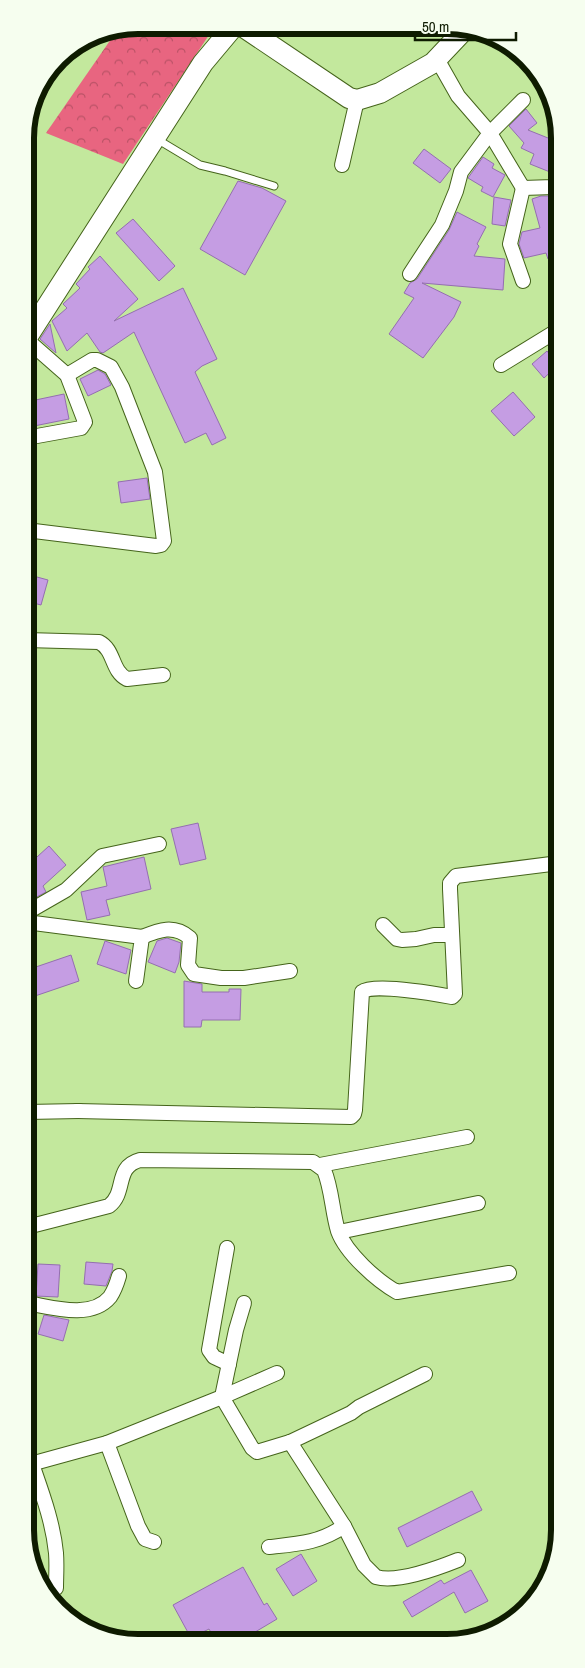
<svg xmlns="http://www.w3.org/2000/svg" width="585" height="1668" font-family="'Archivo Narrow',sans-serif">
  <style>
    .forest { fill: url(#forest-crowns) }
    .building { fill: #c59de3; stroke: #946eb0 }
    .lines { fill: none; stroke-linecap: round; stroke-linejoin: round }
    .lane-casing { stroke: #45641b; stroke-width: 9 }
    .street-casing { stroke: #45641b; stroke-width: 16 }
    .secondary-casing { stroke: #45641b; stroke-width: 22 }
    .lane { stroke: #fff; stroke-width: 7 }
    .street { stroke: #fff; stroke-width: 14 }
    .secondary { stroke: #fff; stroke-width: 20 }
    .rim { fill: none; stroke: #0e1b00; stroke-width: 6 }
  </style>
  <defs>
    <pattern id="forest-crowns" width="20" height="18" patternUnits="userSpaceOnUse" patternTransform="scale(1.25)"><rect width="20" height="18" fill="#e86580"/><path d="M2 6a3 3 0 1 1 6 0M12 15a3 3 0 1 1 6 0" fill="none" stroke="#ba5266"/></pattern>
  </defs>
  <rect width="100%" height="100%" fill="#c3e89d"/>
  <polygon class="forest" points="137,25 215,26 123,164 46,133 118,29"/>
  <g class="building">
    <polygon points="526,109 537,123 528,130 558,142 558,154 550,172 530,164 534,154 521,148 524,143 509,126"/>
    <polygon points="424,149 451,169 440,183 413,163"/>
    <polygon points="483,157 494,164 492,168 505,175 493,197 481,191 483,187 468,178"/>
    <polygon points="238,181 262,188 286,201 245,275 200,249"/>
    <polygon points="541,196 554,196 558,207 558,256 548,259 546,253 524,258 519,244 522,232 540,228 532,199"/>
    <polygon points="494,197 511,200 505,226 492,224"/>
    <polygon points="457,212 486,227 477,244 479,246 474,256 505,259 503,290 422,283 461,302 454,317 423,358 389,334 414,298 404,293 410,283 417,279 449,230"/>
    <polygon points="133,219 175,266 159,281 116,233"/>
    <polygon points="100,256 138,299 114,321 183,288 217,359 202,366 195,372 226,438 212,445 206,433 185,443 134,332 103,353 100,352 87,333 67,351 52,321 67,308 63,304 80,288 76,284 90,269 88,267"/>
    <polygon points="50,324 56,353 40,339"/>
    <polygon points="547,351 558,365 544,378 532,364"/>
    <polygon points="98,370 105,374 111,385 88,396 80,379"/>
    <polygon points="513,392 535,417 514,436 491,411"/>
    <polygon points="64,394 69,419 29,427 26,402"/>
    <polygon points="147,478 150,499 121,503 118,482"/>
    <polygon points="26,574 48,580 41,605 26,601"/>
    <polygon points="198,823 206,859 180,865 171,829"/>
    <polygon points="49,846 66,865 43,886 46,892 29,901 26,895 26,867"/>
    <polygon points="144,857 151,889 106,900 110,915 87,920 81,892 107,886 103,867"/>
    <polygon points="167,938 181,943 179,962 175,973 148,962 157,941"/>
    <polygon points="105,941 131,950 126,974 97,964"/>
    <polygon points="71,955 79,981 35,996 27,970"/>
    <polygon points="184,981 202,984 202,992 229,992 229,989 241,989 240,1020 202,1020 201,1027 184,1027"/>
    <polygon points="86,1262 113,1264 112,1271 106,1286 84,1284"/>
    <polygon points="38,1264 60,1265 58,1297 36,1296"/>
    <polygon points="44,1315 69,1320 63,1341 38,1334"/>
    <polygon points="472,1491 482,1510 407,1547 398,1528"/>
    <polygon points="301,1554 317,1581 293,1596 276,1569"/>
    <polygon points="243,1567 264,1605 267,1603 277,1619 240,1641 216,1641 209,1629 191,1638 173,1605"/>
    <polygon points="471,1570 488,1601 465,1613 454,1592 412,1617 403,1602 441,1580 444,1584"/>
  </g>
  <g class="lines">
    <defs>
      <polyline id="lane" points="155,138 200,165 225,171 274,186"/>
      <g id="street">
        <polyline points="523,100 490,133 523,188 553,187 558,184"/>
        <polyline points="342,165 357,100"/>
        <polyline points="523,188 510,244 523,281"/>
        <polyline points="410,274 442,225 456,191 461,172 490,133 458,96 437,59"/>
        <polyline points="26,339 67,375 85,422 81,428 26,438"/>
        <polyline points="501,365 558,330"/>
        <polyline points="26,530 156,546 161,545 164,541 155,472 122,387 111,367 97,360 92,360 67,375"/>
        <path d="M26,640l73,2c16,8 12,29 28,37l36,-4"/>
        <polyline points="26,913 66,890 102,856 159,844"/>
        <polyline points="26,922 142,937 136,981"/>
        <polyline points="383,925 397,939 402,940 416,939 434,935 452,935"/>
        <path d="M142,937c17,-7 32,-13 48,1l-2,27 6,9 27,4h23l46,-7"/>
        <path d="M77,1111l274,6 3,-3 1,-4 7,-118c11,-9 74,2 90,5l3,-3 -5,-105v-6l6,-7 103,-13"/>
        <polyline points="27,1112 79,1111"/>
        <polyline points="320,1165 467,1137"/>
        <path d="M27,1227l82,-21c18,-14 5,-39 31,-46l173,2 11,8c8,19 8,41 14,61 8,22 39,50 59,61l112,-19"/>
        <polyline points="339,1232 478,1203"/>
        <polyline points="227,1248 209,1350 214,1357 229,1364"/>
        <path d="M27,1303c24,4 64,17 83,-6 4,-6 7,-14 9,-21"/>
        <polyline points="277,1373 222,1397 252,1448 257,1452 290,1442 351,1413 359,1407 425,1374"/>
        <polyline points="107,1443 138,1526 145,1539 154,1542"/>
        <path d="M32,1464c10,29 21,58 24,89 1,12 0,24 0,35"/>
        <polyline points="27,1465 107,1443 222,1397 236,1330 244,1303"/>
        <path d="M344,1526l20,39 12,12c21,6 62,-9 82,-17"/>
        <path d="M269,1547c29,-3 51,-4 75,-21l-54,-84"/>
      </g>
      <g id="secondary">
        <polyline points="242,26 349,98 357,100 380,93 433,63 467,27"/>
        <polyline points="26,339 203,63 234,26"/>
      </g>
    </defs>
    <use href="#lane" class="lane-casing"/>
    <use href="#street" class="street-casing"/>
    <use href="#secondary" class="secondary-casing"/>
    <use href="#lane" class="lane"/>
    <use href="#street" class="street"/>
    <use href="#secondary" class="secondary"/>
  </g>
  <path d="M0 0H585V1668H0ZM138 34H447A104 104 0 0 1 551 138V1530A104 104 0 0 1 447 1634H138A104 104 0 0 1 34 1530V138A104 104 0 0 1 138 34Z" fill="#f6feef" fill-rule="evenodd"/>
  <path class="rim" d="M138 34H447A104 104 0 0 1 551 138V1530A104 104 0 0 1 447 1634H138A104 104 0 0 1 34 1530V138A104 104 0 0 1 138 34Z"/>
  <path d="M415 32v8h101v-8" fill="none" stroke="#0e1b00" stroke-width="2.5"/>
  <text x="422" y="32" font-size="15" fill="#0e1b00" stroke="#f6feef" stroke-width="4" paint-order="stroke">50 m</text>
</svg>
